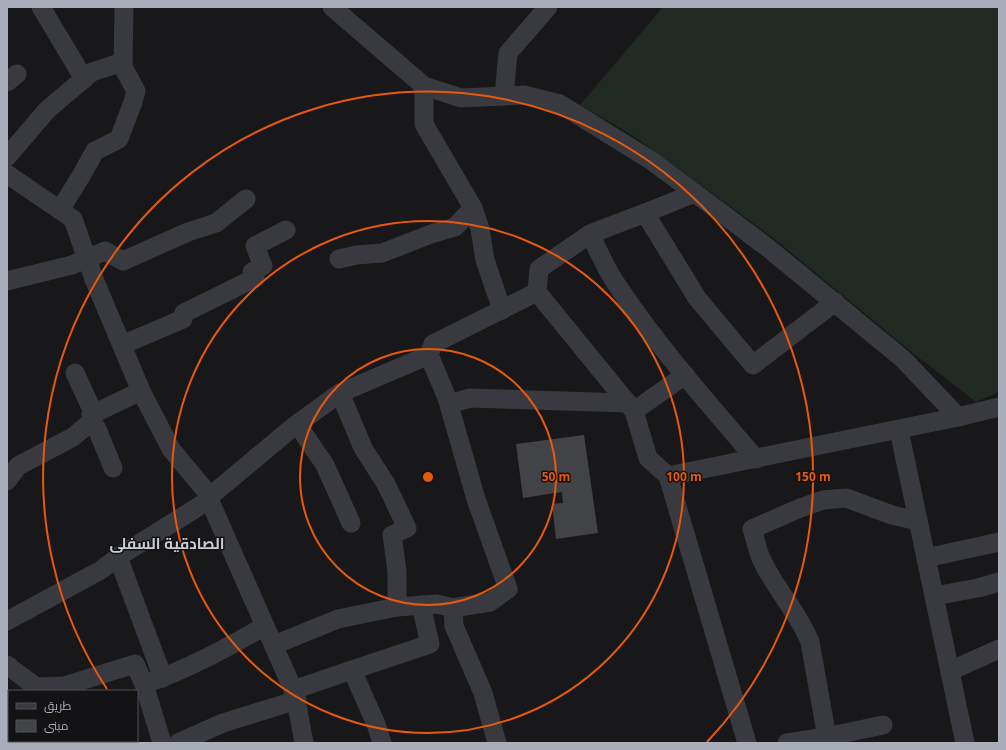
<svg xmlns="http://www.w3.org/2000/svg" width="1006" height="750" font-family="'Open Sans',Cairo,sans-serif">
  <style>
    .grass { fill: #202922 }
    .building { fill: #424347 }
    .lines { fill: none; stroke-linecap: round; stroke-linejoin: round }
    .minor { stroke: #393940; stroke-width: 19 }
    .ring { fill: none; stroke: #e8590c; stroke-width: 2 }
    .labels { text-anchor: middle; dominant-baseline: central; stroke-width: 3; stroke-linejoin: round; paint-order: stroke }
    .district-label { font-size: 15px; font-weight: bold; fill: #cbcdd6; stroke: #131315 }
    .centre { fill: #e8590c; stroke: #131315; stroke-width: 2 }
    .ring-label { font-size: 12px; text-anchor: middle; font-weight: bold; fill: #e8590c; stroke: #131315; stroke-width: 3; stroke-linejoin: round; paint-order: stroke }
  </style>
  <rect width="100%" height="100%" fill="#18181a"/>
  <polygon class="grass" points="663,7 999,7 999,392 976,402 909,350 772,237 632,135 580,105"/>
  <polygon class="building" points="584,435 598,533 556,539 552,504 563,503 562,492 523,498 516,444"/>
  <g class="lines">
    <g class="minor">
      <polyline points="41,7 84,79"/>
      <polyline points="332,7 424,86 461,98 524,95 560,104 652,161 768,248 903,359 958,417"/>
      <polyline points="7,82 17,74"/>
      <polyline points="424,86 424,124 473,208 480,229 485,260 502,310"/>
      <polyline points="504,96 508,53 548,7"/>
      <polyline points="7,157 47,110 92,72 123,62"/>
      <polyline points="7,174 73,219 94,279 141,391 171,449 205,490 295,694 304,743"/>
      <polyline points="60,210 81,176 95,151 119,139 133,102 136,91 123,67 124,7"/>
      <polyline points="645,213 695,193"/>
      <polyline points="590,234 645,213 697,298 753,365 835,302"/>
      <polyline points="339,259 357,255 382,253 431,234 455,227 473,208"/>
      <polyline points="7,281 72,265 105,251 123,261 188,232 216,223 246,199"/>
      <polyline points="122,345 183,319 184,313 255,278 252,272 263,266 255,246 286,230"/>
      <polyline points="75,373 94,414"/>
      <polyline points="340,393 363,448 386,484 407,528 392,535 397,571 397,607"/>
      <polyline points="449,404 470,398 628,403"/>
      <polyline points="634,411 685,375"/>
      <polyline points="92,421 97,429 113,468"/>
      <polyline points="297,424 325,465 351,523"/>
      <polyline points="899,430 965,743"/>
      <polyline points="668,476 958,417 999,407"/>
      <polyline points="7,481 18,466 73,437 92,421 91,415 141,391"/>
      <polyline points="208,498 293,427 340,393 429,355 433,344 537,292"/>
      <polyline points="926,558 999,542"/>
      <polyline points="934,596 978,588 999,582"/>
      <polyline points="453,608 454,626 483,693 497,743"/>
      <polyline points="7,621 101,570 118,557"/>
      <polyline points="274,645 338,619 397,607 437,604 453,608 490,602 508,589 476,499 447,398 429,355"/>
      <polyline points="7,665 36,687 64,686 135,664 144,684"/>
      <polyline points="352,670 430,644 421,605"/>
      <polyline points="950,671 999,649"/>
      <polyline points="163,678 118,557 209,500"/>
      <polyline points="293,690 352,670 376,724 382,743"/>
      <polyline points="49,741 50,743"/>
      <path d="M162,743l-18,-59c43,-14 82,-36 121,-58"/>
      <polyline points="178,743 223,723 297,700"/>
      <path d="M747,743l-79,-267 -20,-18 -14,-47 -97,-119 2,-23 51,-35c9,17 16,36 27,51 41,62 91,118 139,174"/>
      <polyline points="787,743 826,737 883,725"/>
      <path d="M828,743l-18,-101c-12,-31 -37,-55 -50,-86 -3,-9 -5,-18 -8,-27l48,-21 23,-8 23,-2 46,17 26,6"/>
    </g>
  </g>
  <g class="ring">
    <circle cx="428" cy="477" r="128"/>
    <circle cx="428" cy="477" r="256"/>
    <path d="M107 689A385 385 0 1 1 707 742"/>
  </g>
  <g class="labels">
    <g class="district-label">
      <text x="167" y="543">الصادقية السفلى</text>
    </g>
  </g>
  <circle cx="428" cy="477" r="6" class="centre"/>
  <g class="ring-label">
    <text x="556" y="481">50 m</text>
    <text x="684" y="481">100 m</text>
    <text x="813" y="481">150 m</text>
  </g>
  <rect width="1006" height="750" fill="none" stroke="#aaaeba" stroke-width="16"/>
  <rect x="8" y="690" width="130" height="52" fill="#131315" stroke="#4f5157"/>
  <rect x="16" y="703" width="20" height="6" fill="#393940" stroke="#4f5157"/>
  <text x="44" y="710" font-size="12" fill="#aaaeba">طريق</text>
  <rect x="16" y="720" width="20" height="12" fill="#424347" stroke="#4f5157"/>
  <text x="44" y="730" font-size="12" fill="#aaaeba">مبنى</text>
</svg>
